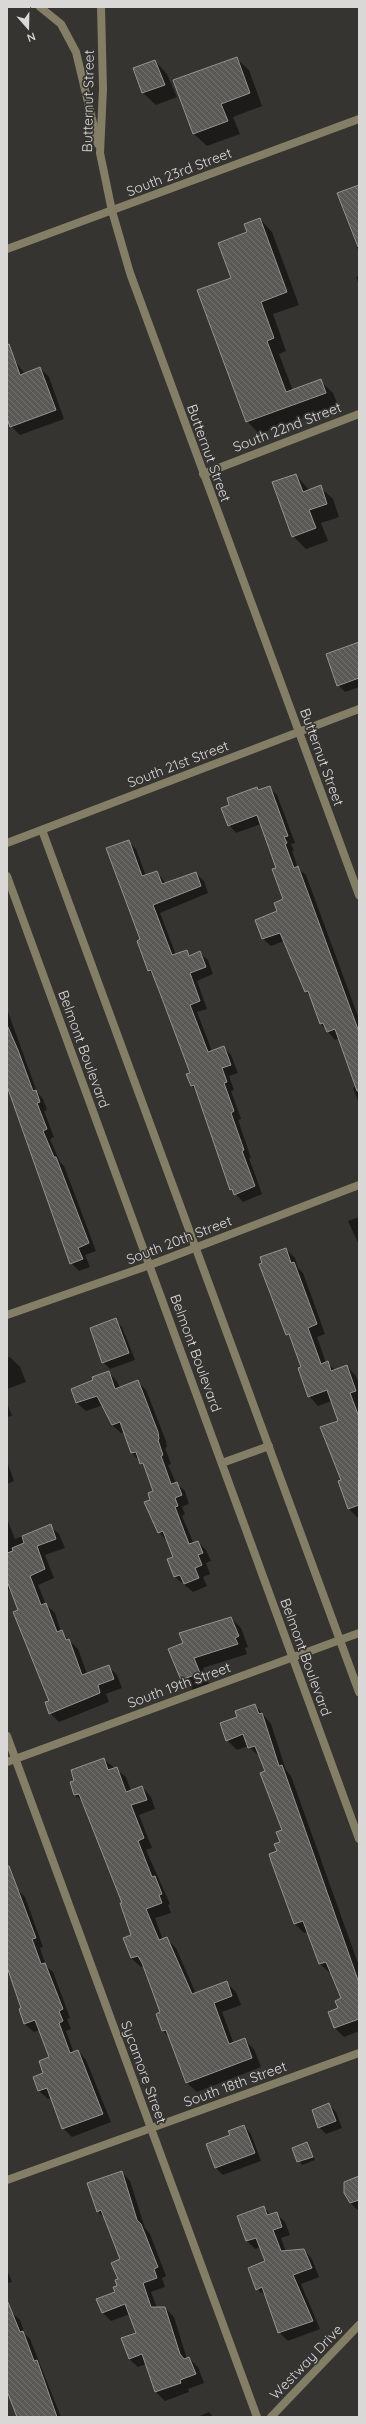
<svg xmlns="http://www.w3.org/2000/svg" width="366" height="2424" font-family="Quicksand,sans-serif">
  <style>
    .shadow { fill: #0007 }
    .building { fill: url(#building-back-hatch); stroke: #94938f }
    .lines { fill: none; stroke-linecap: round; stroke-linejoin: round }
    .minor { stroke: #847e66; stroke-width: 8 }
    .tertiary { stroke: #847e66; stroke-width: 8 }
    .labels { text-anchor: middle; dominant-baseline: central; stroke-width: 3.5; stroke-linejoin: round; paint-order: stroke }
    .street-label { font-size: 14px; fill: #d9d8d6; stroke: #353431 }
  </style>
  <defs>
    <pattern id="building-back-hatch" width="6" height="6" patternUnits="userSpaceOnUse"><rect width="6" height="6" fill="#5a5955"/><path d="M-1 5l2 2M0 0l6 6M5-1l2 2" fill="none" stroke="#71706d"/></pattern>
  </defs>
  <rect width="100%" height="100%" fill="#353431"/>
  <g class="shadow">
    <polygon points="236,58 249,70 262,106 233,117 240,134 207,146 194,134 174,81"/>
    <polygon points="155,61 167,74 177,97 156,105 143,93 134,69"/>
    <polygon points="359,186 359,253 338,194"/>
    <polygon points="260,219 272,232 299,305 273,314 286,351 279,354 293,391 320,381 333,393 338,405 259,434 247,421 232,278 249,233"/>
    <polygon points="359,276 359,285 356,277"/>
    <polygon points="14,360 25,374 40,368 49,377 64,419 20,435 11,426 7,415 7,363"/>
    <polygon points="296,475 310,491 320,487 333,499 339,517 321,523 328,541 306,549 293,536"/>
    <polygon points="359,646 359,687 345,692 338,685"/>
    <polygon points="269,787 277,795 295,843 291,844 294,851 292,851 298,868 306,875 359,1019 359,1104 353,1088 356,1086 339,1038 335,1040 321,1024 311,997 306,992 284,941 271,946 263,939 256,921 279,912 285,900 277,869 261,824 236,833 229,825 231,806 257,788 259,791"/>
    <polygon points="128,841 136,849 146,876 157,872 166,884 196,873 204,881 208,893 160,913 176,955 186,951 191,956 200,953 208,960 213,974 197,981 207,1009 197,1012 212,1051 223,1047 231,1055 238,1073 229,1076 234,1090 231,1091 241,1119 238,1120 251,1158 249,1158 262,1194 243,1202 231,1189 197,1091 192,1086 188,1075 191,1074 155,976 149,971 138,941 142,940"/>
    <polygon points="7,1009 37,1092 43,1099 47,1110 44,1111 54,1137 50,1139 60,1162 64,1166 96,1251 85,1255 90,1267 79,1271 71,1263 7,1084"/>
    <polygon points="359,1217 359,1245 348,1221"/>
    <polygon points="286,1249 295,1258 298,1268 303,1273 325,1334 317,1337 326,1363 336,1370 347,1366 356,1376 359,1384 358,1518 349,1509 343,1480 339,1422 332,1401 318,1406 309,1396 302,1368 260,1264"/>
    <polygon points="115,1319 122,1327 135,1360 110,1369 103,1362"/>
    <polygon points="10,1357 20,1367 26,1382 7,1389 7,1358"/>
    <polygon points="108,1372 117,1381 120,1388 138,1382 146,1390 166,1441 167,1447 165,1448 171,1464 168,1465 176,1483 185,1491 189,1504 182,1507 185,1514 182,1516 194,1544 198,1542 206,1550 211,1561 206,1563 210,1574 203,1577 207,1586 193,1592 175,1577 168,1560 174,1557 167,1541 159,1532 151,1500 155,1491 147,1469 132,1453 125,1432 121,1433 112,1425 103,1405 86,1411 77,1403 72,1389 95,1381"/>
    <polygon points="7,1403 12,1416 7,1417"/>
    <polygon points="7,1461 14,1481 7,1484"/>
    <polygon points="7,1519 15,1539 50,1526 59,1534 65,1548 45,1555 54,1578 38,1585 46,1605 55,1613 61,1632 78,1649 87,1674 108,1666 117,1675 122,1688 106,1694 109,1702 59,1722 50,1713 50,1701 19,1611 13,1594 7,1588"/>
    <polygon points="231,1618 241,1628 248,1647 245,1648 247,1654 203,1668 209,1684 193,1690 182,1680 169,1649 184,1644 180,1633"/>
    <polygon points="255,1705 271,1724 286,1770 291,1776 359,1966 359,2031 344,2037 335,2028 329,2013 339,2009 343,1999 332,1972 330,1973 320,1964 308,1932 304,1933 295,1924 272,1861 278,1852 284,1831 266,1772 260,1757 248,1746 237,1750 227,1740 238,1718"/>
    <polygon points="103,1759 126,1777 131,1791 142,1787 151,1797 155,1809 139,1815 152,1848 146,1850 170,1904 168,1905 171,1913 155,1918 163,1940 167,1939 176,1948 196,1994 226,1982 236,1992 241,2005 222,2012 234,2044 245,2040 254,2049 261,2067 197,2092 187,2083 171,2039 163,2031 157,2014 162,2013 144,1966 141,1967 131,1958 124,1939 132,1936 123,1903 85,1804 75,1795 71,1783"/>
    <polygon points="16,1888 25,1897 43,1947 40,1948 46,1966 53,1972 70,2018 67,2019 71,2029 66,2031 74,2053 78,2051 86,2060 111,2122 72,2137 63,2128 52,2097 48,2099 39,2091 34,2077 44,2074 50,2057 40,2030 34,2032 25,2024 20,2010 23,2009 7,1970 7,1892"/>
    <polygon points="329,2104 336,2112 342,2128 326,2134 319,2127"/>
    <polygon points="244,2126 251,2134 261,2161 223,2175 216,2168 207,2144 231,2135"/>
    <polygon points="307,2144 315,2160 302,2165 293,2149"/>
    <polygon points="122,2172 130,2181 145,2228 150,2234 166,2276 162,2278 165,2287 151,2292 157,2308 165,2308 174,2317 187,2359 189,2358 198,2367 204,2383 188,2389 189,2392 165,2401 156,2392 146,2364 138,2367 129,2359 137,2334 130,2314 111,2321 103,2313 119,2286 121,2260 105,2219 97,2211"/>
    <polygon points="359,2177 359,2211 350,2203"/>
    <polygon points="263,2207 271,2215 276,2213 285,2222 290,2235 281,2238 286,2252 304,2250 312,2259 319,2277 301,2284 320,2329 288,2341 279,2332 267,2297 257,2289 266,2262 261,2247 255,2249 247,2241"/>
    <polygon points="7,2270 12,2282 7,2283"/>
    <polygon points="7,2299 12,2313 20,2320 25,2334 30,2339 61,2417 17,2417 7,2390"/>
    <polygon points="209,2412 213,2417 197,2417"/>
  </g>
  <g class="building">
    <polygon points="237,57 250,93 221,104 228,121 193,134 173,80"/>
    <polygon points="155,60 165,85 142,93 133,68"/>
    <polygon points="359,185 359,247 358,247 337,193"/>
    <polygon points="260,218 287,292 261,302 274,338 267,341 286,392 321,379 326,393 246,422 197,290 231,278 218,243 247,232 244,224"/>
    <polygon points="9,344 20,375 40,367 56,410 10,427 7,418 7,345"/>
    <polygon points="296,474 303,492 321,485 327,504 309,510 316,528 292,537 272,482"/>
    <polygon points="359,642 359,678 337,686 326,654"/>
    <polygon points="270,786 288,836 284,837 287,843 285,844 294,868 298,866 359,1032 359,1091 357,1091 335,1029 327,1032 323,1023 320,1024 308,991 305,992 280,933 262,939 255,920 277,911 274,903 283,899 272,869 276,868 257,815 228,826 221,808 229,805 227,798 257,787 258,790"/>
    <polygon points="129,840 142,876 157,871 162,884 196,872 201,886 153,905 172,955 187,950 189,956 200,951 206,967 190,973 200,1001 190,1005 208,1052 224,1046 231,1065 222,1068 227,1082 224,1083 234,1111 231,1113 244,1150 242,1151 255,1186 234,1195 232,1189 230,1190 194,1085 191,1086 186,1074 190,1073 163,1001 151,970 148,971 137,941 140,939 106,848"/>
    <polygon points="7,1025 18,1050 33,1091 36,1090 40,1102 37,1103 47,1129 43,1131 54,1157 56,1157 89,1243 78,1248 83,1259 70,1264 7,1086"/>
    <polygon points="286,1248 291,1263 294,1262 317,1324 308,1328 321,1364 328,1361 331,1371 347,1365 356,1391 350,1393 359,1417 359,1505 348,1509 338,1481 341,1480 320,1427 338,1421 327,1390 308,1397 298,1368 301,1367 289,1334 286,1335 259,1264 262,1263 260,1257"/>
    <polygon points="116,1318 129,1353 102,1363 90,1328"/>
    <polygon points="109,1371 115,1389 138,1380 158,1432 159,1439 158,1440 163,1455 161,1456 171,1484 177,1482 182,1495 175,1498 178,1506 175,1507 189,1544 198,1541 203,1553 198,1555 202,1565 195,1568 199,1578 184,1584 180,1575 174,1577 167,1559 173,1557 163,1531 158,1533 144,1502 150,1500 148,1493 153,1491 143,1463 140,1464 136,1452 131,1453 120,1422 112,1425 97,1396 76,1403 71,1389 93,1380 92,1377"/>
    <polygon points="51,1524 56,1539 37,1546 45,1569 30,1576 41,1605 46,1603 57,1632 62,1630 66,1640 69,1639 82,1675 109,1665 114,1679 98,1685 100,1693 49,1714 45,1702 49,1701 13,1612 18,1610 7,1581 7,1553 13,1551 12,1548 24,1543 22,1536"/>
    <polygon points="231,1617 239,1636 235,1638 238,1644 194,1658 200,1673 181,1680 168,1649 183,1643 179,1633"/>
    <polygon points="255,1704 259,1714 262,1713 279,1766 282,1765 292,1793 359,1983 359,2019 334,2028 328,2012 338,2008 335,2001 341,1998 326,1962 319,1964 303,1921 294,1924 271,1861 269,1854 277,1851 274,1844 280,1842 276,1832 282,1830 260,1773 265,1771 255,1746 248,1748 243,1734 226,1741 220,1723 237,1717 235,1711"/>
    <polygon points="104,1758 108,1770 117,1767 126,1792 142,1786 147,1800 131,1805 144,1838 138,1841 152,1877 155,1876 162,1894 159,1895 162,1903 146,1909 159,1940 167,1937 192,1994 227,1981 232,1996 214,2003 229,2044 245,2038 252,2058 186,2083 166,2030 162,2031 156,2014 160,2012 142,1963 138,1956 131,1958 123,1938 131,1935 120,1903 122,1903 79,1794 74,1795 70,1782 74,1781 71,1770"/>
    <polygon points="7,1866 9,1866 36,1938 32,1939 41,1964 45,1963 63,2009 59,2011 63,2021 59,2023 70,2053 78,2050 103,2114 62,2129 47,2088 38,2091 33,2077 43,2073 39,2061 49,2057 35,2020 24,2024 19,2009 21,2008 7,1967"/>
    <polygon points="329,2103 336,2121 318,2128 312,2110"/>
    <polygon points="244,2125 255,2153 215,2168 206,2144 230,2135 228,2131"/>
    <polygon points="307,2142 313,2157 297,2162 292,2148"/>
    <polygon points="122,2171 137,2220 141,2224 158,2267 154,2269 157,2278 143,2283 151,2307 165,2307 180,2354 184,2359 189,2357 196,2374 180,2380 181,2383 155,2392 142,2354 129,2359 121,2338 136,2333 125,2304 102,2313 96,2299 115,2292 113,2287 117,2286 115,2280 118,2279 111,2263 120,2259 101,2210 97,2212 87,2183"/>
    <polygon points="359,2176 359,2200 350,2203 344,2193 344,2182"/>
    <polygon points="264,2206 267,2215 277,2212 282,2227 273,2230 281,2251 304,2249 312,2268 293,2275 313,2321 278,2333 262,2287 256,2290 248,2268 265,2261 256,2238 246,2241 237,2216"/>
    <polygon points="7,2300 20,2332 23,2331 34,2361 37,2360 57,2417 17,2417 7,2391"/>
  </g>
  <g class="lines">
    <g class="minor">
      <polyline points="7,249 359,119"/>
      <polyline points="203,474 359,414"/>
      <polyline points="42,830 359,1692"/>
      <polyline points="7,843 359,709"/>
      <polyline points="7,876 359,1839"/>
      <polyline points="222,1463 269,1446"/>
      <polyline points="7,1736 257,2417"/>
      <polyline points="7,1762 359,1633"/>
      <polyline points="7,2180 359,2053"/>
      <polyline points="271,2417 359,2325"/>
    </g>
    <g class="tertiary">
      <polyline points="40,7 61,24 76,52 98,144"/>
      <polyline points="101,7 103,89 100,153 112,211 130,273 359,895"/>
      <polyline points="7,1315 150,1265 359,1185"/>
    </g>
  </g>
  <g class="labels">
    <g class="street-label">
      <text transform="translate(88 101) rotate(-89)">Butternut Street</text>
      <text transform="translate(179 172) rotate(-21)">South 23rd Street</text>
      <text transform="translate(287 427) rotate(-21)">South 22nd Street</text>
      <text transform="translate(209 453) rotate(70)">Butternut Street</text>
      <text transform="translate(322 757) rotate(70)">Butternut Street</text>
      <text transform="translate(178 764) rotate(-21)">South 21st Street</text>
      <text transform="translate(84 1049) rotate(70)">Belmont Boulevard</text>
      <text transform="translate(179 1240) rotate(-21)">South 20th Street</text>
      <text transform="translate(196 1353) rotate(70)">Belmont Boulevard</text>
      <text transform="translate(306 1657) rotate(70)">Belmont Boulevard</text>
      <text transform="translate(179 1685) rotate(-20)">South 19th Street</text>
      <text transform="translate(144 2072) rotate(70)">Sycamore Street</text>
      <text transform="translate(235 2084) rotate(-20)">South 18th Street</text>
      <text transform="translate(306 2362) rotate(-46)">Westway Drive</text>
    </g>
  </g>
  <rect width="366" height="2424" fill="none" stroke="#d9d8d6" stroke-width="16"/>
  <g transform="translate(28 28) rotate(160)" stroke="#353431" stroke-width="3" paint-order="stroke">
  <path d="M0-3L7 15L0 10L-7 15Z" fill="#d9d8d6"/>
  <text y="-6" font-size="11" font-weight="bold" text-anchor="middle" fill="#d9d8d6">N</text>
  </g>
</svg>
